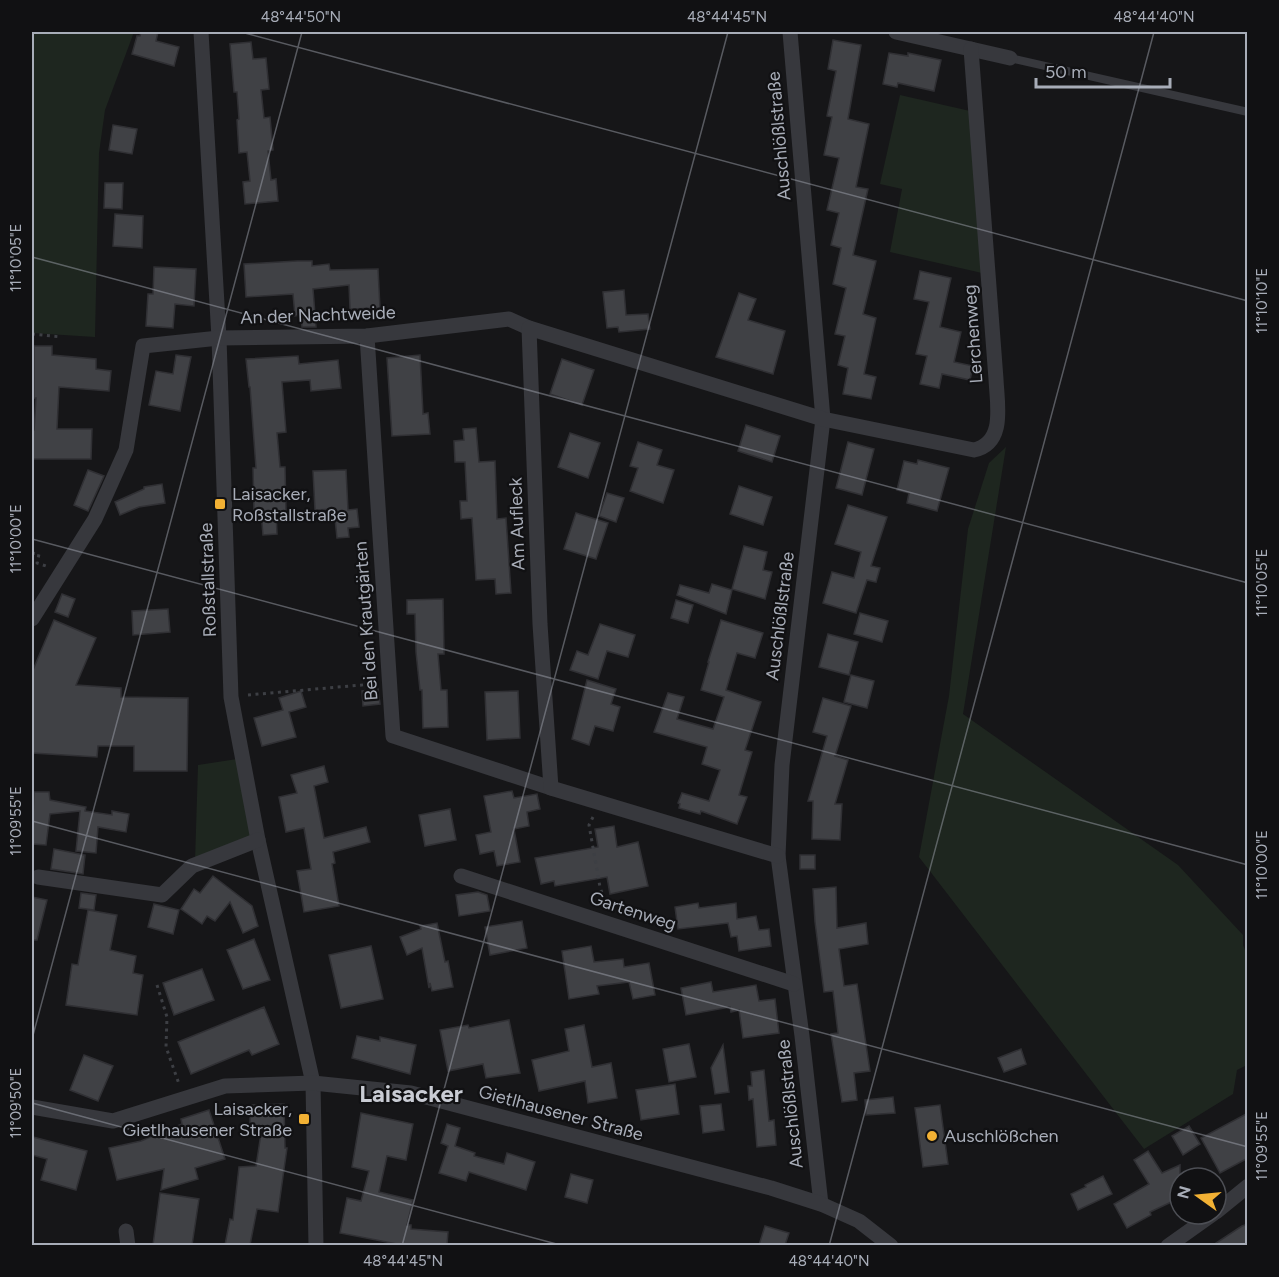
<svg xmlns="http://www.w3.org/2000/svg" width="1279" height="1277" font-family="Figtree,sans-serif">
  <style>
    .green { fill: #1e261f }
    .building { fill: #404145; stroke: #303034; stroke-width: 1.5 }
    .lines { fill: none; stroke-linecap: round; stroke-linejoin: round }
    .path { stroke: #3d3f44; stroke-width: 3; stroke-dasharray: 3 4.5; stroke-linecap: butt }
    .service { stroke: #37383d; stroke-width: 8 }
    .minor { stroke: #37383d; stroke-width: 15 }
    .ticks { fill: none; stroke: #a8adb8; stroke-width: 1.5; stroke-opacity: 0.45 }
    .poi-dot { fill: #f2b134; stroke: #111113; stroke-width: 2 }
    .labels { text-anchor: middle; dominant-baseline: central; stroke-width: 4.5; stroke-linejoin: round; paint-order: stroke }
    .street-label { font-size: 18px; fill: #a8adb8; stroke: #111113 }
    .poi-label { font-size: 18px; fill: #a8adb8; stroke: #111113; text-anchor: start }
    .district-label { font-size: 24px; font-weight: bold; fill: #c9ccd4; stroke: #111113 }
    .neatline { fill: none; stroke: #a8adb8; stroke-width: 2 }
    .ticks-label { font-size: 15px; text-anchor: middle; fill: #a8adb8 }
  </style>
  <rect width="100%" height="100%" fill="#161618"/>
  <g class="green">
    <polygon points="32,32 134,32 105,110 99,153 95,337 32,333"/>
    <polygon points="900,95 970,111 982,273 890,252 902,189 880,184"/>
    <polygon points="1006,447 963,714 1178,865 1243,935 1243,945 1247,955 1247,1065 1237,1070 1233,1094 1144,1149 919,857 949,696 968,529 989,463"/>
    <polygon points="237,759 253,838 195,861 198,765"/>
  </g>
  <g class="building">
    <polygon points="141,32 158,32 156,41 179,47 174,66 132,54 137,36 140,36"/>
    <polygon points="833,40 861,45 848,119 869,124 856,187 868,189 853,255 876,261 863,314 876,318 864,374 876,377 871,399 843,394 848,368 838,365 845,336 835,334 846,288 833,284 841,248 831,245 839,213 827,210 839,158 824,155 832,117 827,116 836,71 828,69"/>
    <polygon points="251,42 253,59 266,58 269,89 261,90 264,118 270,117 273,150 268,151 271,180 276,179 278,201 245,204 243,182 250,181 247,152 239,153 237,120 239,119 237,92 234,92 230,44"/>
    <polygon points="889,53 908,56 908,53 941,60 934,91 898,83 897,87 883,84"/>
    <polygon points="113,125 137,129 132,154 109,150"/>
    <polygon points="105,183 123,183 122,209 104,208"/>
    <polygon points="115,214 143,216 142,248 113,246"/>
    <polygon points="297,261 312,261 312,266 329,264 330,270 378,269 380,308 350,309 349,285 313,289 316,327 302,327 301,315 295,316 293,294 246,297 244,264"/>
    <polygon points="154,267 196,269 194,306 175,304 173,328 146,326 148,294 153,294"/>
    <polygon points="920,271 951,278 940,327 961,332 954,362 973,366 970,380 942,374 939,388 920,384 927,356 916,354 929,302 914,299"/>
    <polygon points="624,290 626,315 648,314 650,329 619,332 618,327 607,328 603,292"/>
    <polygon points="739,293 756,299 748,320 785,331 773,374 716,357"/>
    <polygon points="34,346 52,346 52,355 96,359 96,369 111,371 109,391 59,387 57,429 92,429 91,459 32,459 32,430 34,430 36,398 34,398"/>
    <polygon points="176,355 191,357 180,411 149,405 156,371 173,374"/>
    <polygon points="420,355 423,414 428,413 430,434 392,436 387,358"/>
    <polygon points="298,356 299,364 338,360 341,388 311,391 310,380 282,382 286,432 277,433 280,467 285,467 286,512 276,512 277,534 263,535 261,512 254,512 253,468 256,468 250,387 249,387 246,359"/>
    <polygon points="562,359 594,370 582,405 550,394"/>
    <polygon points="746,425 780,436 772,462 738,451"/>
    <polygon points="476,428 479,462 495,461 497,519 506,518 511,593 496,594 495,579 476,580 472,518 461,519 460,501 467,501 465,462 455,462 454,441 464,440 463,429"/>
    <polygon points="570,433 600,443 588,478 558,467"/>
    <polygon points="638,442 662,450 657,465 674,470 663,503 630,491 638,468 630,466"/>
    <polygon points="848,442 874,449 862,495 836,488"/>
    <polygon points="918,460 949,468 937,511 907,503 909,493 897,490 904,461 917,464"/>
    <polygon points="88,470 104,476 88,511 74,505"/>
    <polygon points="346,470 348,510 357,509 359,527 348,528 349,537 337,538 334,509 315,510 313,471"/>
    <polygon points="162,484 165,503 139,507 120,515 115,502 144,489 144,487"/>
    <polygon points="739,486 772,497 763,525 730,514"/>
    <polygon points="607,493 624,498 616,522 599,516"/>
    <polygon points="848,505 887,517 871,566 880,568 876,582 867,580 856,613 823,603 832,572 854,578 861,552 835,544"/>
    <polygon points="576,513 608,523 596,559 564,549"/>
    <polygon points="744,546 767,552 763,570 772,572 765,599 732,589"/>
    <polygon points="712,584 732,590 726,614 677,595 680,585 709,593"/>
    <polygon points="62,594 75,599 68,617 55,612"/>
    <polygon points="443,599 444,654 438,654 441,690 447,690 448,727 423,728 422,690 420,690 416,652 415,614 407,614 407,600"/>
    <polygon points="676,600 693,605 688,623 671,618"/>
    <polygon points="168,609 170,632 133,635 132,611"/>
    <polygon points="860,613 888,621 882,642 854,634"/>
    <polygon points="54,620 96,638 76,685 121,688 121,697 188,698 187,771 134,771 134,746 98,746 97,757 32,753 33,670"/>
    <polygon points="721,620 763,633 755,658 737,653 726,690 761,702 745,750 752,752 739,795 747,797 737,824 701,811 700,814 679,808 680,804 678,803 682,793 709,801 720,770 702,764 707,747 654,732 668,693 684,697 677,719 713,729 724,697 701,690 709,662 708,662"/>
    <polygon points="600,624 635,635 628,657 607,651 598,679 570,670 577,651 588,655"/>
    <polygon points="828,634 858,642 849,675 819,667"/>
    <polygon points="851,675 874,681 867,708 844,702"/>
    <polygon points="587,680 616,689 611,704 620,707 613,731 595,726 589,745 572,739"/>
    <polygon points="378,689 380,704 363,706 362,691"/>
    <polygon points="301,691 306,707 289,712 296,737 262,746 254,718 283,710 279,698"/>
    <polygon points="518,691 520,738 487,740 485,692"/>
    <polygon points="823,698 851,706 835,756 848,760 835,804 842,804 840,840 812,839 813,801 808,801 827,736 813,732"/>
    <polygon points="324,766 328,782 314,786 324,838 366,827 370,842 333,852 335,863 332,864 339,906 304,912 297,871 311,869 304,828 286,832 279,797 297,793 291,775"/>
    <polygon points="512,791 514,798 537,794 540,809 527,812 529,826 514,829 520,862 497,866 494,851 480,854 476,835 491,832 484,796"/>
    <polygon points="34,792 49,792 50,800 86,807 85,811 112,815 112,811 129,814 126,832 98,827 96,853 76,851 80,811 50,814 46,845 32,844"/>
    <polygon points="450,809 456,840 425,846 419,815"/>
    <polygon points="614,826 617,847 638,842 648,886 610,894 607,877 555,886 554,881 541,884 535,858 598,847 595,829"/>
    <polygon points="54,849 85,855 83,874 51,869"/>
    <rect x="800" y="855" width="15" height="14"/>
    <polygon points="213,876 252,906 258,926 243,933 230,902 215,921 207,916 202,924 181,909 194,889 200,893"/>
    <polygon points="836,887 837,928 866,923 868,944 839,949 844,986 857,984 870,1071 854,1073 857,1100 842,1102 831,1034 838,1033 833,991 824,992 815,922 813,889"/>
    <polygon points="478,892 487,895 490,911 459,916 456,895"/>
    <polygon points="81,893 96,895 94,910 79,908"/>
    <polygon points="32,897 47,900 37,940 32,940"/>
    <polygon points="698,903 699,908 736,903 737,919 756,916 759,930 769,929 771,946 739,951 737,936 731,937 728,923 678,929 675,907"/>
    <polygon points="154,904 179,910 173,934 148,927"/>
    <polygon points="88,910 117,915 110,950 136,956 133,973 143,975 137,1015 66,1005 72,964 78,965"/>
    <polygon points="522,921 527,948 490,955 485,927"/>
    <polygon points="437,923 445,962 448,961 453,987 432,991 430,983 429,988 422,948 407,955 400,937 421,929 420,926"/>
    <polygon points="254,939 270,980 243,989 227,950"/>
    <polygon points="371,946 383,999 341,1008 329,955"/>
    <polygon points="591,946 594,962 623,959 624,967 649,963 655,995 633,999 629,982 597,986 599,994 569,999 562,951"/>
    <polygon points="202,969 214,1000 174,1015 163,983"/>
    <polygon points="711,982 713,992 756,985 759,1001 775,999 779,1033 743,1038 739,1010 731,1012 730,1007 686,1015 681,988"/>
    <polygon points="264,1007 279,1044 252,1055 249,1050 191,1074 178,1042"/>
    <polygon points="509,1020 520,1073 486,1078 483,1064 448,1071 440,1030 468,1025 469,1028"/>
    <polygon points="584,1025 592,1067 611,1063 617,1098 588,1103 585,1081 539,1091 532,1060 569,1051 565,1029"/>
    <polygon points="357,1036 380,1041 380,1037 416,1045 410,1074 352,1058"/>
    <polygon points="689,1044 696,1077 669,1082 663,1049"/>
    <polygon points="723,1045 729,1092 715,1094 711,1068"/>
    <polygon points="1021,1049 1026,1064 1004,1072 998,1058"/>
    <polygon points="84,1055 113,1066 98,1101 70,1090"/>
    <polygon points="764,1070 769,1121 774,1120 776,1145 757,1147 753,1099 749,1100 748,1086 752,1086 751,1072"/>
    <polygon points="675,1084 679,1114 641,1120 636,1090"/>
    <polygon points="893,1097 895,1113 866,1115 865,1100"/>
    <polygon points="284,1104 285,1148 287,1148 278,1212 257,1209 250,1245 225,1245 230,1219 233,1220 239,1167 256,1166 262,1127 250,1127 250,1105"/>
    <polygon points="721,1104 724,1130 703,1133 700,1106"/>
    <polygon points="940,1105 948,1164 923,1167 915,1108"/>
    <polygon points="209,1110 225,1159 195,1168 198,1179 161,1190 164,1169 117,1180 109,1148 141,1141 182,1124 181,1119"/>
    <polygon points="361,1113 413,1124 406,1160 387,1156 379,1192 413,1200 407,1225 411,1225 411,1229 448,1232 447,1245 402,1245 340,1233 347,1198 361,1201 369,1171 352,1167"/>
    <polygon points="1248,1113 1248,1158 1220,1173 1201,1138"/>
    <polygon points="447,1124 460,1128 455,1146 475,1153 474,1156 504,1164 507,1153 535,1162 526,1190 469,1172 466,1181 439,1173 448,1146 441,1143"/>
    <polygon points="1189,1126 1200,1144 1183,1155 1172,1136"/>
    <polygon points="33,1137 87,1151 76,1190 41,1180 47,1159 32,1155"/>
    <polygon points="1148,1151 1162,1173 1180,1165 1180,1198 1150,1212 1151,1215 1127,1228 1114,1204 1149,1184 1134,1160"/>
    <polygon points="571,1174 593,1180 587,1203 565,1197"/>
    <polygon points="1103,1176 1112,1194 1078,1210 1071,1194 1086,1187 1085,1185"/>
    <polygon points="160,1193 199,1199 192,1245 153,1245"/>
    <polygon points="1248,1224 1248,1245 1213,1245 1242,1226"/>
    <polygon points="765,1226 789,1233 785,1245 759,1245"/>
  </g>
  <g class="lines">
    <g class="path">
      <polyline points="32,334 61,337"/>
      <polyline points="32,546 32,547"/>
      <polyline points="32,553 39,554 37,563 46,566"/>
      <polyline points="248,695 373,684"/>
      <polyline points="593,817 589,825 600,887 606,906"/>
      <polyline points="157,985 167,1017 166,1047 179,1084"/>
    </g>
    <polyline class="service" points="1010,58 1248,112"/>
    <g class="minor">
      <polyline points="201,32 219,338 231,697 258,840 313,1083 316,1246"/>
      <polyline points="790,32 823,419 782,765 778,856 802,1036 821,1204"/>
      <polyline points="896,32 1010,58"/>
      <polyline points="367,336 393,736 551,788"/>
      <polyline points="32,619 95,519 126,450 143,346 219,338 367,336 509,319 529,328"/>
      <path d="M778,856l-227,-68 -11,-164 -11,-296 294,91 151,31c32,-7 23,-46 22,-71l-25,-330"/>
      <polyline points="461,876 794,984"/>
      <polyline points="38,877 162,895 192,866 258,840"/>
      <polyline points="32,1107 113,1121 225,1086 313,1083 411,1093 771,1188 821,1204 859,1221 891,1246"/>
      <polyline points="1216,1212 1248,1186"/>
      <polyline points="126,1231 128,1246"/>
      <polyline points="1168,1246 1213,1214"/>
    </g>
  </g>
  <path class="ticks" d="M241,32l1007,269M32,257l1216,326M32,539l1216,326M32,821l1216,326M32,1039l270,-1007M32,1103l532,143M402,1246l326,-1214M829,1246l325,-1214"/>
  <g class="poi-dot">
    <rect x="214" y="498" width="12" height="12" rx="3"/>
    <rect x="298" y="1113" width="12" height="12" rx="3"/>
    <circle cx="932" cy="1136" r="6"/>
  </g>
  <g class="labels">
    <g class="street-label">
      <text transform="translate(779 136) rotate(-95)">Auschlößlstraße</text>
      <text transform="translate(318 315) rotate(-2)">An der Nachtweide</text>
      <text transform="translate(973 334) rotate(-94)">Lerchenweg</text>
      <text transform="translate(517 524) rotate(-92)">Am Aufleck</text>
      <text transform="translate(208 580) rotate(-92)">Roßstallstraße</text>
      <text transform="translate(780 616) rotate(-83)">Auschlößlstraße</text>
      <text transform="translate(366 621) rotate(-94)">Bei den Krautgärten</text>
      <text transform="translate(633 911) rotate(18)">Gartenweg</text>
      <text transform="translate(790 1104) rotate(-96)">Auschlößlstraße</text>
      <text transform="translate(561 1113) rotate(15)">Gietlhausener Straße</text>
    </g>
    <g class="poi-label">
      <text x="232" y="494">Laisacker,<tspan x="232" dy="21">Roßstallstraße</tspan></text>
      <text x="292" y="1109" text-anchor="end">Laisacker,<tspan x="292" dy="21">Gietlhausener Straße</tspan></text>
      <text x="944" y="1136">Auschlößchen</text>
    </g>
    <g class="district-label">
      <text x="411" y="1093">Laisacker</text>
    </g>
  </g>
  <rect width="1279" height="1277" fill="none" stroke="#111113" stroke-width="66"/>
  <g transform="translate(1198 1196) rotate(285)"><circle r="28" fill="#111113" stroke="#4d4f55" stroke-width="1.5"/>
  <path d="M0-4.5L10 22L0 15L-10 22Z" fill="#f2b134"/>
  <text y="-9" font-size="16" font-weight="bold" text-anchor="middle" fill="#a8adb8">N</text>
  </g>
  <path d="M1036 78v9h134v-9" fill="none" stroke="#a8adb8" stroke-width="3"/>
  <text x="1045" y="78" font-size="18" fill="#a8adb8" stroke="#111113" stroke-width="4.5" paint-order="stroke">50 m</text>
  <rect x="33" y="33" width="1213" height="1211" class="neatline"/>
  <g class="ticks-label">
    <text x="301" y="22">48°44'50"N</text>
    <text x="727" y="22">48°44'45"N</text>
    <text x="1154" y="22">48°44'40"N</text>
    <text transform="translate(16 258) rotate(-90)" y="5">11°10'05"E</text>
    <text transform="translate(1262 301) rotate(-90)" y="5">11°10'10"E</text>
    <text transform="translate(16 539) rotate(-90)" y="5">11°10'00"E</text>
    <text transform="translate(1262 583) rotate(-90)" y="5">11°10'05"E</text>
    <text transform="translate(16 821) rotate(-90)" y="5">11°09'55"E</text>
    <text transform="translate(1262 865) rotate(-90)" y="5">11°10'00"E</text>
    <text transform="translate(16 1103) rotate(-90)" y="5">11°09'50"E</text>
    <text transform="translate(1262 1146) rotate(-90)" y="5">11°09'55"E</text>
    <text x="403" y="1266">48°44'45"N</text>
    <text x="829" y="1266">48°44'40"N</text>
  </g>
</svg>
